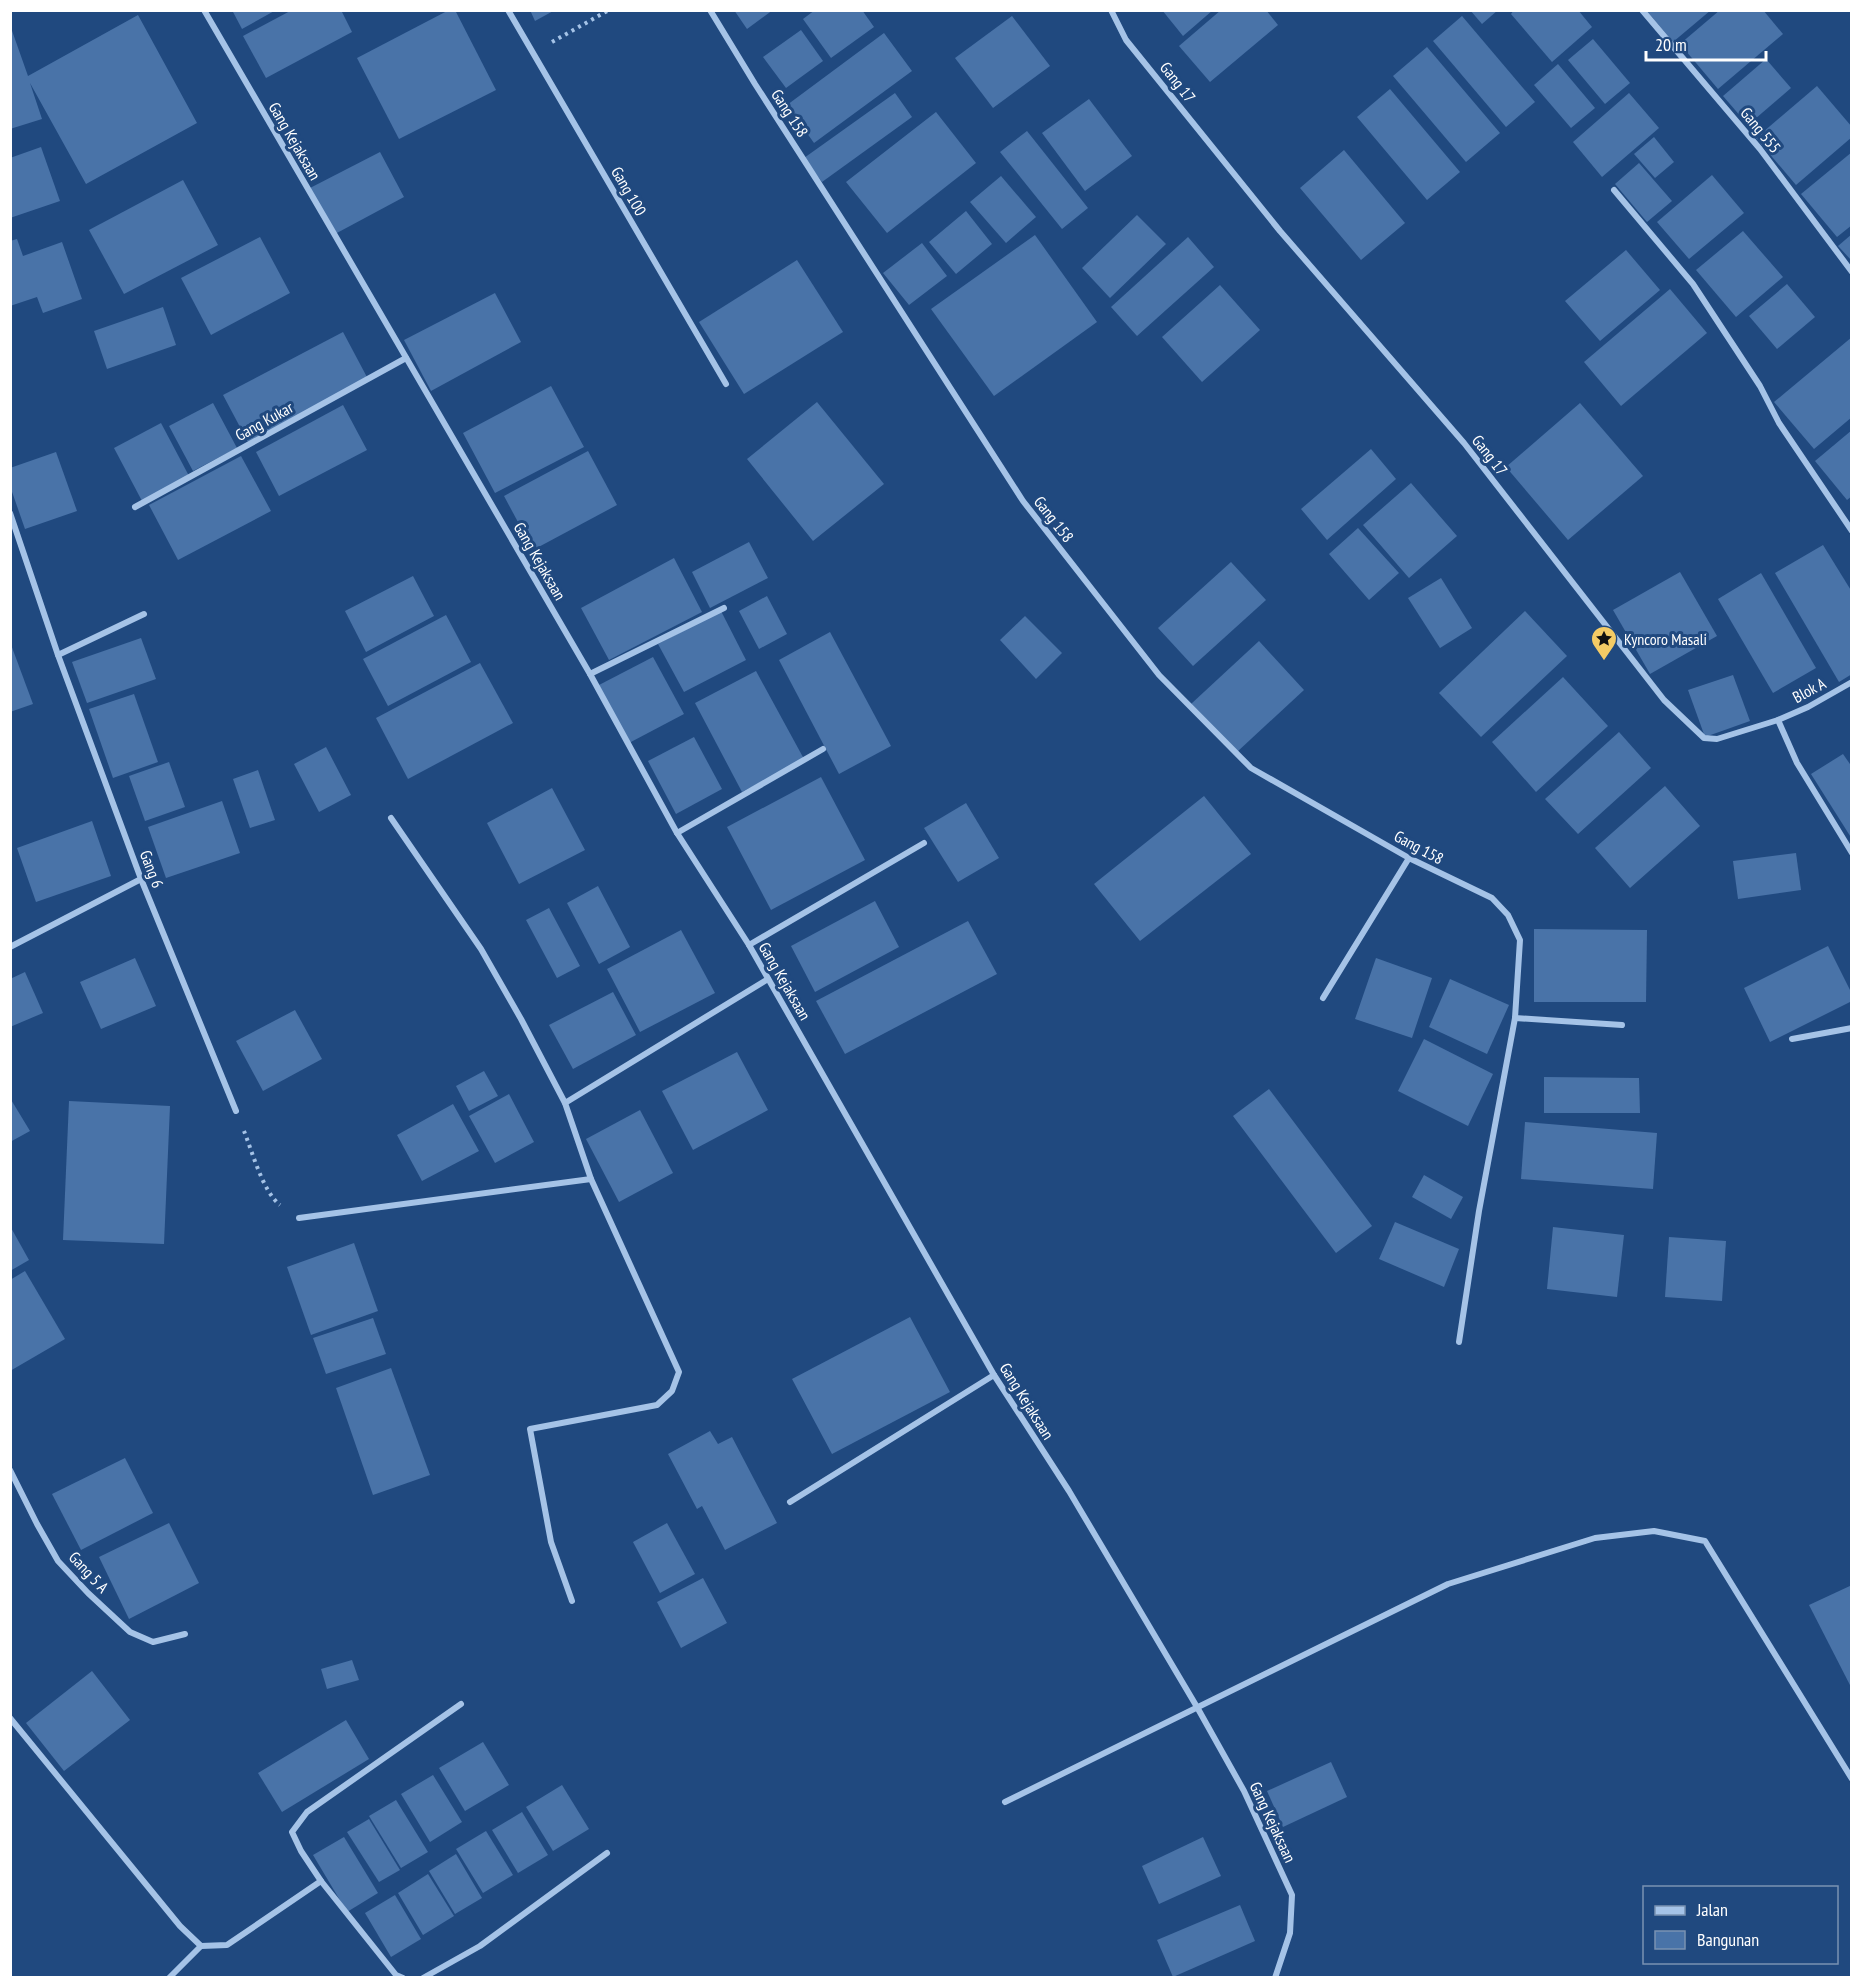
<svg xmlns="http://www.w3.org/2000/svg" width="1862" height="1988" font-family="'PT Sans Narrow',sans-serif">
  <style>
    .building { fill: #4973a8 }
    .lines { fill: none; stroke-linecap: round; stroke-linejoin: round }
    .path { stroke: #a5c3e7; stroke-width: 4; stroke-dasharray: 3 4.5; stroke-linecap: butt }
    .minor { stroke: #a5c3e7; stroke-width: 6 }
    .labels { text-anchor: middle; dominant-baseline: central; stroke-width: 6; stroke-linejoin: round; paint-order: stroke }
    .street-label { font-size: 16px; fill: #fff; stroke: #20497f }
    .poi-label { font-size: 16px; fill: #fff; stroke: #20497f; text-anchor: start }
  </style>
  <rect width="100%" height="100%" fill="#20497f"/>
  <g class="building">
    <polygon points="232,10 276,10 242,29"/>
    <polygon points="292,10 341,10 352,32 266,78 243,36"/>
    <polygon points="449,10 455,10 496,90 399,139 357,58"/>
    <polygon points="530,10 555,10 535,21"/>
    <polygon points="734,10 773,10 747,29"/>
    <polygon points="815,10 862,10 874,27 831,58 803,19"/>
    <polygon points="1162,10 1213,10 1183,36"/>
    <polygon points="1221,10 1266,10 1278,25 1210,82 1179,46"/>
    <polygon points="1470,10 1498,10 1482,24"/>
    <polygon points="1514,10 1578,10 1592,27 1552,62 1511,14"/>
    <polygon points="1646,10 1711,10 1673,42"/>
    <polygon points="1720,10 1763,10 1783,34 1718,89 1680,44"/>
    <polygon points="138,15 197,123 86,184 30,83 42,119 10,129 10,25 28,76"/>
    <polygon points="1012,16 1050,66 993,108 955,58"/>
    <polygon points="1462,16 1535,102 1506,127 1433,41"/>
    <polygon points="801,30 823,61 786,88 763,57"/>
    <polygon points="884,33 912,71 814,143 787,105"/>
    <polygon points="1593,39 1630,83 1605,104 1568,60"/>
    <polygon points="1427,47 1500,133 1466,162 1393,76"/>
    <polygon points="1766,59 1791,88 1748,125 1723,96"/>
    <polygon points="1558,64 1595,108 1571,128 1534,85"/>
    <polygon points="1817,86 1852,127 1852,137 1796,185 1756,138"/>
    <polygon points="1390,89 1460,172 1427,200 1357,117"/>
    <polygon points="895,93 912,117 822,182 804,158"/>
    <polygon points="1629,93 1659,128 1602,177 1573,142"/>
    <polygon points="1089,99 1132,156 1085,191 1042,133"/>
    <polygon points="936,112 976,163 887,233 846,182"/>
    <polygon points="1027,131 1088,208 1062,229 1000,152"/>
    <polygon points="1654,137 1674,162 1655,178 1634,154"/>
    <polygon points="41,147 60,201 10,218 10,158"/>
    <polygon points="1344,150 1405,223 1361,260 1300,188"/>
    <polygon points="380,152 404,197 335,234 310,188"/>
    <polygon points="1852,152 1852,225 1837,237 1801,194"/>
    <polygon points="1639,163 1672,201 1647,222 1615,184"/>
    <polygon points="1712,175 1744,213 1689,259 1657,222"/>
    <polygon points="1001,176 1036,217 1006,243 970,202"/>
    <polygon points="183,180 218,245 124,294 89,230"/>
    <polygon points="966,211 992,244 956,274 929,242"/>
    <polygon points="1137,215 1166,244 1110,298 1082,268"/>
    <polygon points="1743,231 1783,277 1736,317 1696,270"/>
    <polygon points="1852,234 1852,261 1838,246"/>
    <polygon points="1035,235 1097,322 994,396 931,309"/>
    <polygon points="260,237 290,293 211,335 181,278"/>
    <polygon points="1188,237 1214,267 1137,336 1111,307"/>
    <polygon points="17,239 23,256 62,242 82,299 43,313 37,297 10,306 10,241"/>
    <polygon points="922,243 947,276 909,305 883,273"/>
    <polygon points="1626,250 1660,290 1600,341 1565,301"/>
    <polygon points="797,260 843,332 744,394 699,322"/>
    <polygon points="1787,284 1815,317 1777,349 1749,316"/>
    <polygon points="1220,285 1260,330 1202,382 1162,337"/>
    <polygon points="1670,289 1707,333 1621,406 1584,362"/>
    <polygon points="495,293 521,342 431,391 404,340"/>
    <polygon points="163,307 176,345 107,369 94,331"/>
    <polygon points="343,332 368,379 248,442 223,395"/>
    <polygon points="1852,337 1852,417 1814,449 1774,402"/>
    <polygon points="551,386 584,447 495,493 463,433"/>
    <polygon points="817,402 884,484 813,541 747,459"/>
    <polygon points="213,403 237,448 193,471 169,426"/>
    <polygon points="1580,403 1643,476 1568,540 1506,467"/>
    <polygon points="343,405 367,450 279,496 256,452"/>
    <polygon points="161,423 189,476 142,501 114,448"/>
    <polygon points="1852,430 1852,496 1847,500 1815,461"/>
    <polygon points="1371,449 1396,479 1327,540 1301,509"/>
    <polygon points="588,451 617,505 533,550 504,496"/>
    <polygon points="56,452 77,511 25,529 10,486 10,468"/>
    <polygon points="241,456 271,511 178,560 149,505"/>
    <polygon points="1411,483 1457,536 1409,578 1363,525"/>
    <polygon points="1358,528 1399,573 1369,600 1329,554"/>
    <polygon points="749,542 768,578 710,608 692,572"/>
    <polygon points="1823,545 1852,592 1852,674 1839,682 1775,573"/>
    <polygon points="674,558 702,612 609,660 581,608"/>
    <polygon points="1231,562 1266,600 1193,666 1158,628"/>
    <polygon points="1680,572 1717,636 1650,674 1613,610"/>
    <polygon points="1761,573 1816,668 1773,693 1718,599"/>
    <polygon points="413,576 434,616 366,652 345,611"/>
    <polygon points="1441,578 1472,628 1440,648 1408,598"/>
    <polygon points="767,596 787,634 759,649 739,611"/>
    <polygon points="721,611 746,660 684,692 658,644"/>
    <polygon points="1525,611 1567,656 1481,737 1439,693"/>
    <polygon points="446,615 471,662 388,706 363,659"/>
    <polygon points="1025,616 1062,653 1036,679 1000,640"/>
    <polygon points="830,632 891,746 839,774 779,660"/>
    <polygon points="141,638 156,679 87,703 72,662"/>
    <polygon points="1259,641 1304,690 1237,752 1191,704"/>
    <polygon points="10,642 33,704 10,712"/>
    <polygon points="653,657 684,714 629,743 599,685"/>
    <polygon points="480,663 513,723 408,779 376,718"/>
    <polygon points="756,671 804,759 742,792 695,703"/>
    <polygon points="1733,675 1750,721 1705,737 1688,690"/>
    <polygon points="1563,677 1608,726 1536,792 1492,742"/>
    <polygon points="134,694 158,762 113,778 89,709"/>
    <polygon points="1619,732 1651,768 1578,834 1545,799"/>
    <polygon points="694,737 722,789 676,814 648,761"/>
    <polygon points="326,747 351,795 319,812 294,764"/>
    <polygon points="1843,754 1852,767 1852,839 1811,774"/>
    <polygon points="169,762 185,807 145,821 129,776"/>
    <polygon points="258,770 275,820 250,828 233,779"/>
    <polygon points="821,777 865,860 771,910 727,827"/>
    <polygon points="1665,786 1700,826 1630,888 1595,848"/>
    <polygon points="552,788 585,850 519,884 487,823"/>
    <polygon points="1204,796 1251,854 1140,941 1094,884"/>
    <polygon points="222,801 240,853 166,878 148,827"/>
    <polygon points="966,803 999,858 958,882 924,828"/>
    <polygon points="92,821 111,876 36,902 17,848"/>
    <polygon points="1796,853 1801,890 1738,899 1733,861"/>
    <polygon points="598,886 630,947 599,964 567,903"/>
    <polygon points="875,901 899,947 815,992 791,946"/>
    <polygon points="549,908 580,966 557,978 526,920"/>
    <polygon points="968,921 997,974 845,1054 816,1001"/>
    <polygon points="1534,929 1647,930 1646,1002 1534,1002"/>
    <polygon points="681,930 715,993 640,1032 607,969"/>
    <polygon points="1828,946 1852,994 1852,1001 1770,1042 1744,988"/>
    <polygon points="135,958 156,1006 101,1029 80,982"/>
    <polygon points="1376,958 1432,978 1412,1038 1355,1019"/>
    <polygon points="25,972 43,1013 10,1027 10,979"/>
    <polygon points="1450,979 1509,1005 1487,1054 1429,1027"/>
    <polygon points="613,992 636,1035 573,1069 549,1025"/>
    <polygon points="295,1010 322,1059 263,1091 236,1041"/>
    <polygon points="1424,1039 1493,1074 1468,1126 1398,1091"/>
    <polygon points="737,1052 768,1110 693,1150 662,1091"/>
    <polygon points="484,1071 498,1096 469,1111 456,1086"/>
    <polygon points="1544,1077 1639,1078 1640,1113 1544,1113"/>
    <polygon points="1269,1089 1372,1226 1336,1253 1233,1116"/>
    <polygon points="509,1094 534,1142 495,1163 469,1116"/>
    <polygon points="10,1098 30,1131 10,1142"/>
    <polygon points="69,1101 170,1106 164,1244 63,1240"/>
    <polygon points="453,1104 479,1151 422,1181 397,1135"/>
    <polygon points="640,1110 673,1173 619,1202 586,1139"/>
    <polygon points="1525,1122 1657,1133 1653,1189 1521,1179"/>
    <polygon points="1424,1175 1463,1197 1451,1219 1412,1197"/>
    <polygon points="1395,1222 1459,1249 1444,1287 1379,1259"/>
    <polygon points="10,1226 29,1260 10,1271"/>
    <polygon points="1553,1227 1624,1235 1617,1297 1547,1289"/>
    <polygon points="1669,1237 1726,1241 1722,1301 1665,1297"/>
    <polygon points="354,1243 378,1311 311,1335 287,1267"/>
    <polygon points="25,1271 65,1339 10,1371 10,1280"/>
    <polygon points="910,1317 950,1392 832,1454 792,1379"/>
    <polygon points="373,1318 386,1354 326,1374 313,1338"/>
    <polygon points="391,1368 430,1475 373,1495 336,1388"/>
    <polygon points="710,1431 718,1444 732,1437 777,1523 725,1550 702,1506 697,1509 668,1454"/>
    <polygon points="125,1458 153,1513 81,1550 52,1494"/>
    <polygon points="169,1523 199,1583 129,1619 99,1557"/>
    <polygon points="667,1523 695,1574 660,1593 633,1542"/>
    <polygon points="703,1578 727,1623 681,1648 657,1602"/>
    <polygon points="1852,1585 1852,1689 1809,1605"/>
    <polygon points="352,1660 359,1680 327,1689 321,1669"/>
    <polygon points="92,1671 130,1720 64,1771 26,1723"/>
    <polygon points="346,1720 369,1759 282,1812 258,1773"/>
    <polygon points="483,1742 509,1785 465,1811 439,1768"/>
    <polygon points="1331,1762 1347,1797 1283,1827 1267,1791"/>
    <polygon points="433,1775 462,1822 430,1842 401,1794"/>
    <polygon points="562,1785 589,1829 553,1851 526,1807"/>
    <polygon points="396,1800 428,1852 401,1868 369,1816"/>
    <polygon points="522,1812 548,1855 518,1873 492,1830"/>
    <polygon points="369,1819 400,1870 379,1882 347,1832"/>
    <polygon points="486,1831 513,1875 483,1893 456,1849"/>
    <polygon points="344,1837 378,1893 347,1912 313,1855"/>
    <polygon points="1203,1837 1221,1876 1159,1904 1142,1866"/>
    <polygon points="456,1854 482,1898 455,1914 429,1871"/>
    <polygon points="428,1874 454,1916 423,1935 398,1893"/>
    <polygon points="395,1895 421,1939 391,1957 365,1913"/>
    <polygon points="1240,1905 1255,1941 1173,1977 1157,1940"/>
  </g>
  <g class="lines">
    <g class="path">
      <polyline points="552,42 609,10"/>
      <path d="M244,1131c8,20 19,61 36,74"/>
    </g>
    <g class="minor">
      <polyline points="204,10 590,674 677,833 749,945 994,1375 1069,1491 1197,1707 1244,1791 1292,1895 1290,1933 1275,1978"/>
      <polyline points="508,10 726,384"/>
      <polyline points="710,10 755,84 1023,501 1159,675 1251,768 1409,858 1492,898 1508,915 1520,940 1515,1018 1479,1211 1459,1342"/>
      <polyline points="1111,10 1126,40 1280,231 1464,443 1664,700 1704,738 1717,739 1778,720 1808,707 1852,682"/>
      <polyline points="1642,10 1760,149 1852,272"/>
      <polyline points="1614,190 1693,284 1760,386 1779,423 1852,531"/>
      <polyline points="135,507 406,358"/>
      <polyline points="10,513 58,655 141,879 236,1111"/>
      <polyline points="58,655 144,614"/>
      <polyline points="590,674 724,608"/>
      <polyline points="1778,720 1797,763 1852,853"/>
      <polyline points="391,818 481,949 521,1019 565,1103 591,1179 679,1372 672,1391 657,1405 530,1429 551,1542 572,1601"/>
      <polyline points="677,833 823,749"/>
      <polyline points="749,945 924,843"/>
      <polyline points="10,947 141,879"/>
      <polyline points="1323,998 1409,858"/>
      <polyline points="1515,1018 1622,1025"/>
      <polyline points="1792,1039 1852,1028"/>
      <polyline points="565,1103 768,979"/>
      <polyline points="299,1218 591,1179"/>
      <polyline points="10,1470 37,1524 58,1561 88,1593 130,1632 153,1642 185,1634"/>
      <polyline points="790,1502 994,1375"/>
      <polyline points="10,1718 180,1926 201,1946"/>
      <polyline points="1005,1802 1448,1584 1595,1538 1654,1531 1705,1541 1852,1779"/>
      <polyline points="321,1881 396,1975 403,1978"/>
      <polyline points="169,1978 201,1946 227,1945 321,1881 301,1851 292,1832 307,1812 461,1704"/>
      <polyline points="423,1978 480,1946 607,1853"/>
    </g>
  </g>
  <defs>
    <symbol id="sight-pin" viewBox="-11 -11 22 30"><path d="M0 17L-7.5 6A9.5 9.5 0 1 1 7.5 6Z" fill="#f4cb65" stroke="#20497f"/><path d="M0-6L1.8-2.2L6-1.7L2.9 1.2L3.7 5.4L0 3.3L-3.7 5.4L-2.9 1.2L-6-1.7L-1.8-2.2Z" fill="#111"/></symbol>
  </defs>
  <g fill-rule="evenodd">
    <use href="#sight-pin" x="1589" y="624" width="30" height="40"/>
  </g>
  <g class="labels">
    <g class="street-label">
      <text transform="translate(1178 82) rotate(52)">Gang 17</text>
      <text transform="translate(790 113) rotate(57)">Gang 158</text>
      <text transform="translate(1761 130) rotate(51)">Gang 555</text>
      <text transform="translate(295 141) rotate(60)">Gang Kejaksaan</text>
      <text transform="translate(629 191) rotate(60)">Gang 100</text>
      <text transform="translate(264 421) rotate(-29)">Gang Kukar</text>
      <text transform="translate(1490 455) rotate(52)">Gang 17</text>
      <text transform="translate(1054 519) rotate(52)">Gang 158</text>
      <text transform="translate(540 561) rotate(60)">Gang Kejaksaan</text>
      <text transform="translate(1809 690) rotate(-28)">Blok A</text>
      <text transform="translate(1419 847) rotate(28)">Gang 158</text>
      <text transform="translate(152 869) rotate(69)">Gang 6</text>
      <text transform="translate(785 981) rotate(60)">Gang Kejaksaan</text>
      <text transform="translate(1027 1401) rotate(58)">Gang Kejaksaan</text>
      <text transform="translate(89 1572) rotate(47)">Gang 5 A</text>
      <text transform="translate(1273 1822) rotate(65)">Gang Kejaksaan</text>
    </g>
    <g class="poi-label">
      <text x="1624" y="639">Kyncoro Masali</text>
    </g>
  </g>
  <rect width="1862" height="1988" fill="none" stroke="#ffffff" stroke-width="24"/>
  <rect x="1643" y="1886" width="195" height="78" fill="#20497f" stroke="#7992b2" stroke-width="1.5"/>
  <rect x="1655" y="1906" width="30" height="9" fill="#a5c3e7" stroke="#7992b2" stroke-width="1.5"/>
  <text x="1697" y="1916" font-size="18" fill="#ffffff">Jalan</text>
  <rect x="1655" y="1931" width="30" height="18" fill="#4973a8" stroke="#7992b2" stroke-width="1.5"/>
  <text x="1697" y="1946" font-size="18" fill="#ffffff">Bangunan</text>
  <path d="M1646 51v9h120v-9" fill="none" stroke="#ffffff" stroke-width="3"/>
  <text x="1655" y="51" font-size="18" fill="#ffffff" stroke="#20497f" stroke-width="4.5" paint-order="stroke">20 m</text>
</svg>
